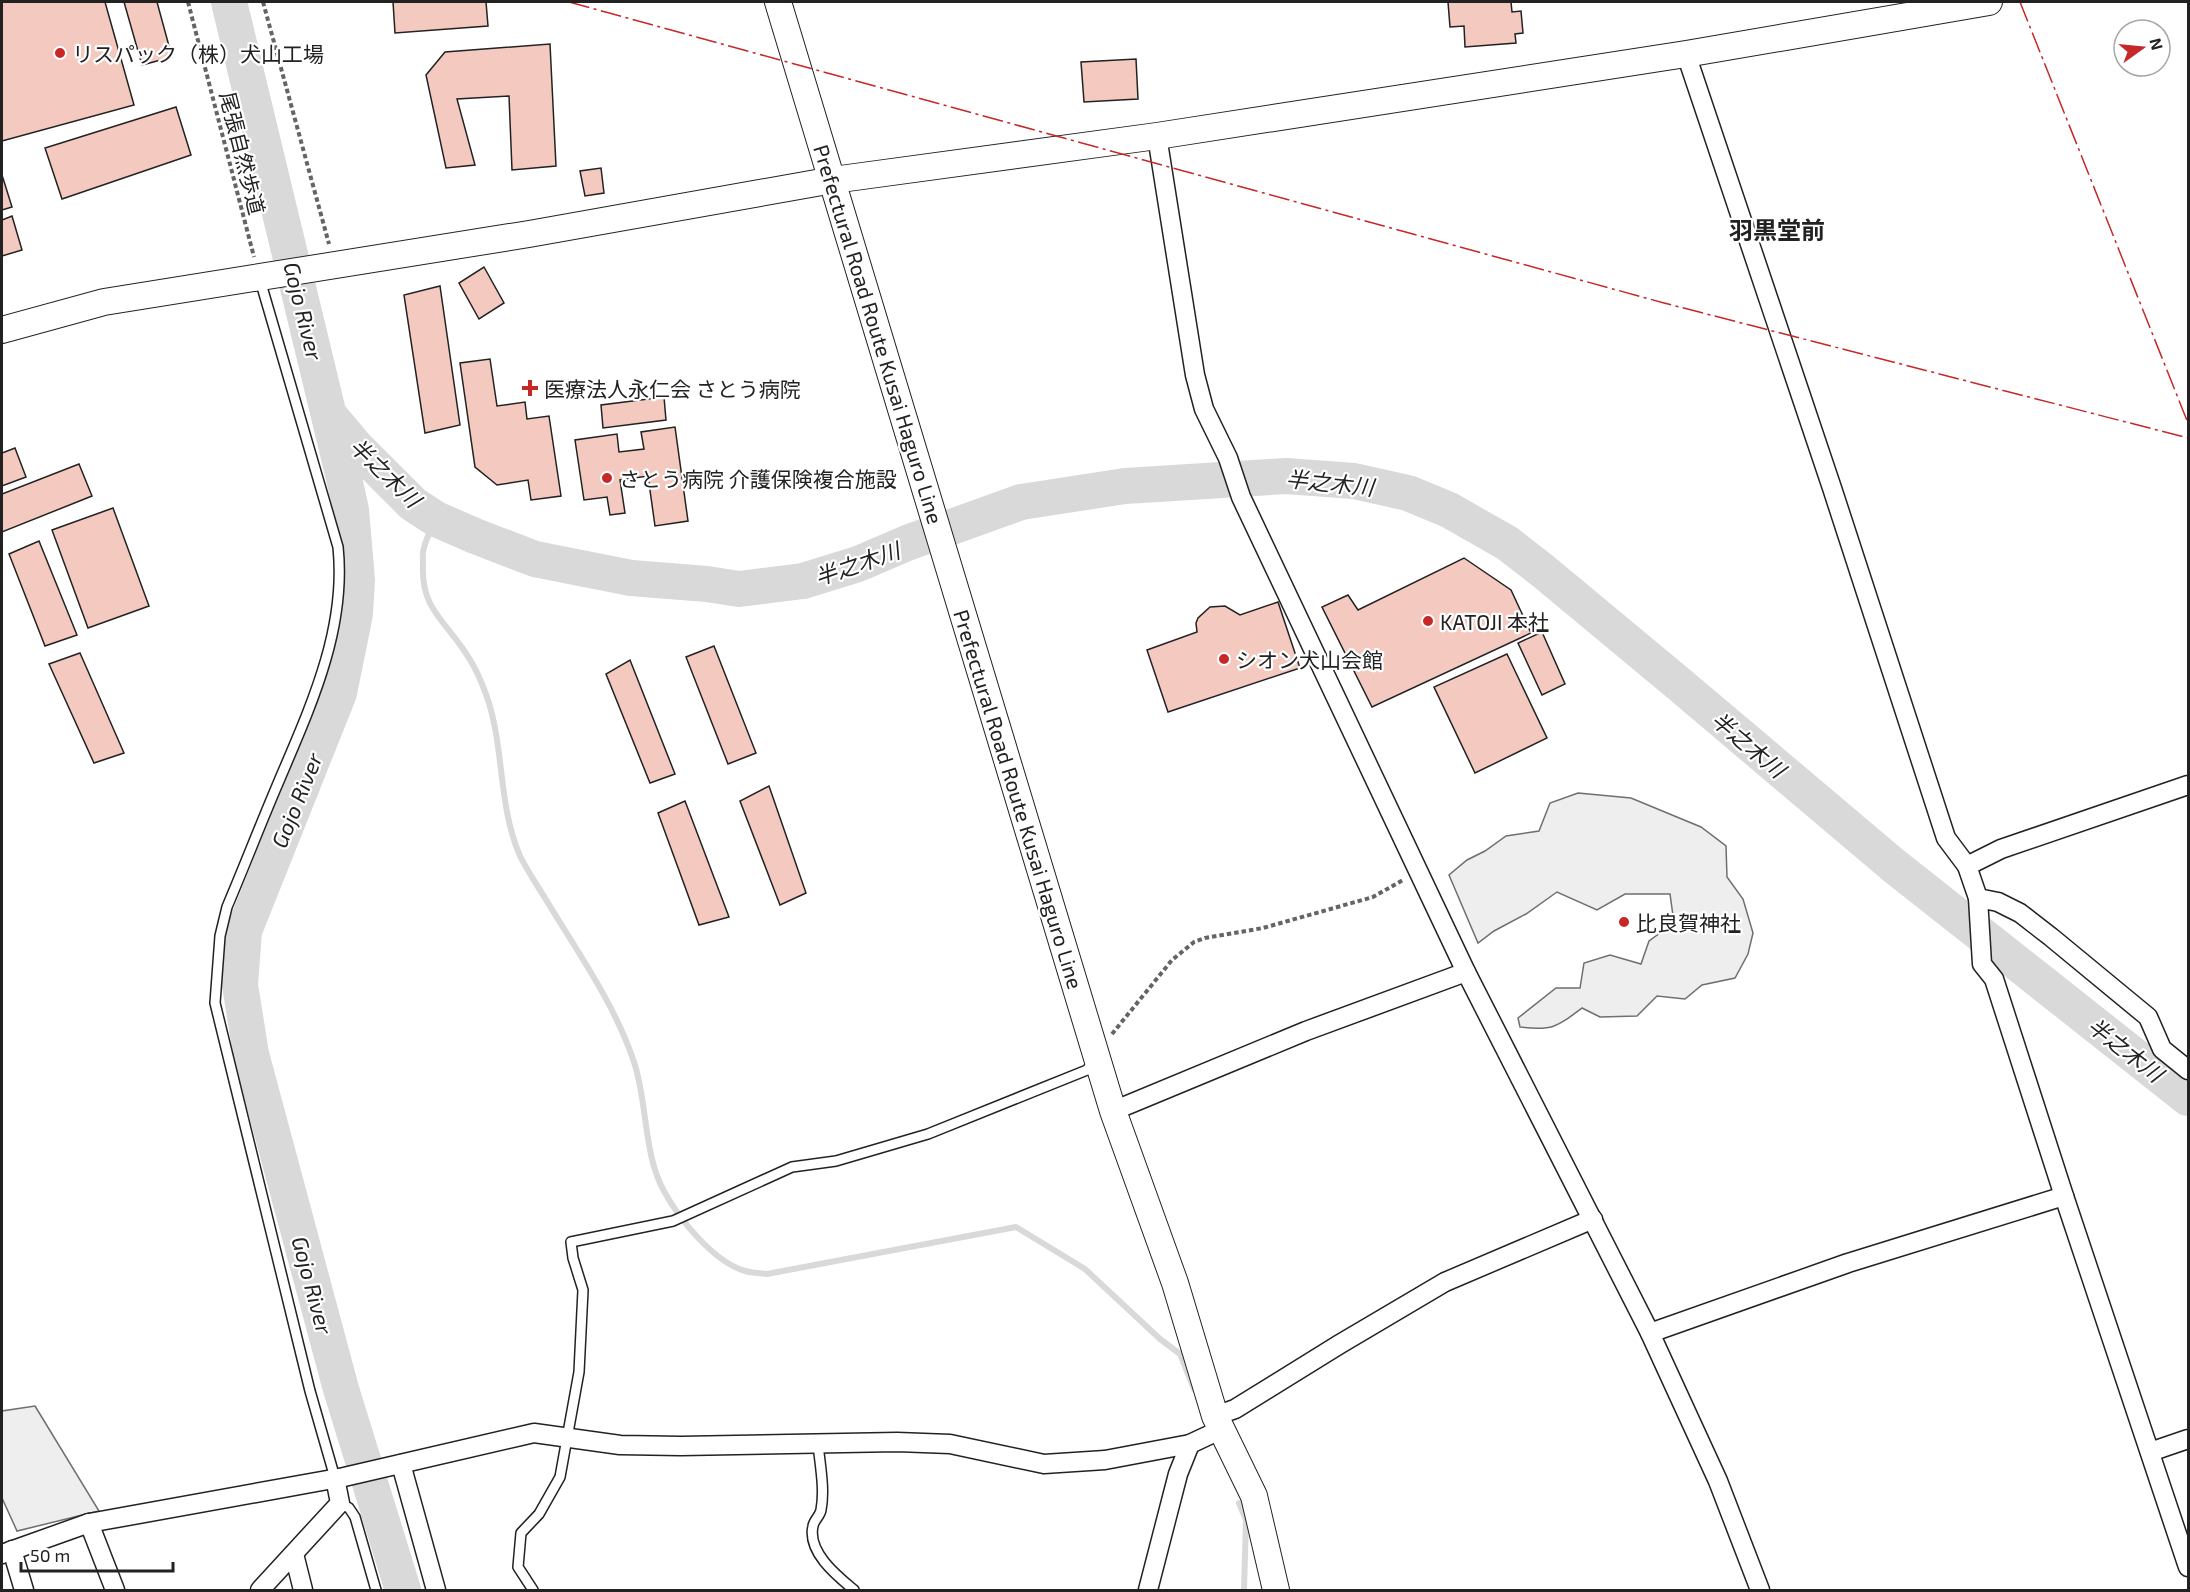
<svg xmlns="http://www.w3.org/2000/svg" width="2190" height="1592" font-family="'Exo 2','Noto Sans JP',sans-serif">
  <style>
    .green { fill: #eee; stroke: #6f6f6f; stroke-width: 1.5 }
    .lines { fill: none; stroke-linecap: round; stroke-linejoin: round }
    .stream { stroke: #d9d9d9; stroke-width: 6 }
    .river { stroke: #d9d9d9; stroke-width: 36 }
    .building { fill: #f3c9c0; stroke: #222; stroke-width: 1.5 }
    .lane-casing { stroke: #222; stroke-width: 12 }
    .street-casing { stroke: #222; stroke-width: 21 }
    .secondary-casing { stroke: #222; stroke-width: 28 }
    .path { stroke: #646464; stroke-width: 4; stroke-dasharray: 4.5 3; stroke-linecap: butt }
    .lane { stroke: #fff; stroke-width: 9 }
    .street { stroke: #fff; stroke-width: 18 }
    .secondary { stroke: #fff; stroke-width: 26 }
    .power { stroke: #c62828; stroke-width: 1.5; stroke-dasharray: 21 4.5 3 4.5; stroke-linecap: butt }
    .poi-dot { fill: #c62828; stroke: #fff; stroke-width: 2 }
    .labels { text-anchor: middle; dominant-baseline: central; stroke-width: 4.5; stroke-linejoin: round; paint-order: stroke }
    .poi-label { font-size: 21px; fill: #222; stroke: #fff; text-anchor: start }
    .street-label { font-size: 21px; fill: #222; stroke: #fff }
    .water-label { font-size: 22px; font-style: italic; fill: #222; stroke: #fff }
    .quarter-label { font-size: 24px; font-weight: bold; fill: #222; stroke: #fff }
  </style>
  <rect width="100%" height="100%" fill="#fff"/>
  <g class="green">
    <path d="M1578,793l53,5 70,29 25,19 1,31 16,22 10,34 -5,21 -13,24 -33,7 -17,14 -28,-3 -20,20 -37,1 -18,-9c-25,19 -30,23 -62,19l-2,-9 38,-30h24l4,-25 26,-8 31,9 8,-23 25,-18 -4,-29h-45l-28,16 -40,-18 -31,22 -32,17 -16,12 -29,-68 18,-15 18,-9 21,-15 33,-5 11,-28z"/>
    <polygon points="35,1406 99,1511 17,1531 2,1498 2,1411"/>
  </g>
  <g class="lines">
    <g class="stream">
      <path d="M436,519c-4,9 -10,19 -12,29 -2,5 -1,12 -1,18 -2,42 22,55 42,86 7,10 13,22 17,32 24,55 14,117 38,172 8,16 19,32 28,47 31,51 67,102 86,159 14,42 9,93 31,131 15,27 49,69 80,78 7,2 15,2 22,3l249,-47 69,42 75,70 20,15 14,35"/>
      <polyline points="1239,1503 1246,1520 1244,1590"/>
    </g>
    <g class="river">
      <polyline points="229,2 344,478 351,510 357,580 355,614 339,693 244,931 240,985 251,1054 341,1389 403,1590"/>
      <polyline points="330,416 357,448 413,504 436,519 475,536 535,559 631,578 707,584 739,589 803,581 858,564 907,543 1021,502 1125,486 1286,476 1354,481 1408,493 1449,510 1507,543 1543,571 1679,684 1893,865 2188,1098"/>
    </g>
  </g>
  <g class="building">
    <polygon points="2,2 105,2 134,105 2,141"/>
    <polygon points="124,2 157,2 172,57 142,65"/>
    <polygon points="393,2 486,2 488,26 395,33"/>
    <polygon points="1448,2 1511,2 1512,12 1521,11 1523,33 1515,34 1516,43 1465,47 1464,26 1450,27"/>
    <polygon points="550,44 556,166 512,170 509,96 457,99 475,165 446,168 426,75 445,52"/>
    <polygon points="1136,59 1138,99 1084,102 1081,62"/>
    <polygon points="176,107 191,155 62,199 45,148"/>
    <polygon points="601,168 604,193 585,196 580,171"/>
    <polygon points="2,175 12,207 2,210"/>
    <polygon points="12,216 22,250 2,256 2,220"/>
    <polygon points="484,267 504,303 479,319 459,283"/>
    <polygon points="440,286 460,425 425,433 404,295"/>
    <polygon points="490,359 497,406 525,402 527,419 549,416 561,496 531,500 528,480 497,485 475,467 460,363"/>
    <polygon points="664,397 666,420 603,428 601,405"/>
    <polygon points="675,427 688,521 655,526 648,476 620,480 625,513 610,515 607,497 584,500 575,440 617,434 619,452 644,449 641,432"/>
    <polygon points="15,448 26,477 2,486 2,453"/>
    <polygon points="79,464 92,496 2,532 2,494"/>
    <polygon points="113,508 149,606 88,628 52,530"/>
    <polygon points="39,541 77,635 45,646 9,554"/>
    <polygon points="1464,558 1511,590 1531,633 1372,707 1322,607 1348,595 1358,610"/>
    <polygon points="1278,602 1300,668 1168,712 1147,650 1197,632 1196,623 1198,618 1210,607 1225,606 1240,615"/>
    <polygon points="1542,632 1565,684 1542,695 1518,643"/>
    <polygon points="714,646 756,753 728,764 686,657"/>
    <polygon points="80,653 124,753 94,763 49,664"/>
    <polygon points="1507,654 1547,738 1475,773 1434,687"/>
    <polygon points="630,660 675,774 650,783 606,674"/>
    <polygon points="769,786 806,893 780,905 740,801"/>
    <polygon points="685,801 729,917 699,925 658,813"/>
  </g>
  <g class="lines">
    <defs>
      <g id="lane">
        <path d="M260,280l78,267c9,85 -30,165 -62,241 -17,40 -32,79 -49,119l-7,29 -5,67 95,388 25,87"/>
        <path d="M818,1444c2,21 7,45 3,66 -1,6 -7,10 -8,16 -6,26 24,50 41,64"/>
        <polyline points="340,1503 349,1508 355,1517 376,1590"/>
        <polyline points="533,1590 518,1567 521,1533 539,1514 560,1477 579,1372 583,1290 573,1258 571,1242 673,1221 792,1167 836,1161 928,1134 1087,1070 1093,1062"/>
      </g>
      <g id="street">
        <polyline points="1686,54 1832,488 1946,838 1967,866 1978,898 1982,964 1994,979 2064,1196 2188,1567"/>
        <polyline points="1157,136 1195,375 1204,409 1228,458 1241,497 1466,972 1650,1333 1718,1481 1760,1590"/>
        <polyline points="1967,866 2001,849 2188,785"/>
        <polyline points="1978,898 1998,902 2020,913 2051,937 2148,1017 2162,1049 2188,1070"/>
        <polyline points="1113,1111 1306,1031 1466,972"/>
        <polyline points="1650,1333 1848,1263 2064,1196"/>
        <polyline points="1215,1416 1235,1409 1340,1344 1445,1282 1593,1219"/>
        <polyline points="2150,1452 2188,1439"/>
        <polyline points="401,1464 436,1590"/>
        <polyline points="89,1523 115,1590"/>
        <polyline points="12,1550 24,1590"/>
        <polyline points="2,1554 89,1523 344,1477 534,1433 620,1445 681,1446 897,1442 950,1444 1044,1464 1105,1460 1190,1444 1222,1429"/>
        <polyline points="294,1554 303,1590"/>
        <polyline points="260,1590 340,1503 335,1478"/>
        <polyline points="1148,1590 1178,1474 1190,1444"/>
      </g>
      <g id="secondary">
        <polyline points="778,2 1113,1111 1175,1283 1215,1416 1254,1496 1276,1590"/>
        <polyline points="2,330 104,302 529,234 833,180 1157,136 1686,54 1989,2"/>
      </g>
    </defs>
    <use href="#lane" class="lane-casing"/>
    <use href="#street" class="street-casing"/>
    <use href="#secondary" class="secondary-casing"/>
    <g class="path">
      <polyline points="188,2 254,257"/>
      <polyline points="263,2 329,244"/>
      <polyline points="1112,1034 1172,960 1194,942 1205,938 1263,928 1373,897 1403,880"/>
    </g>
    <use href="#lane" class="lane"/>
    <use href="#street" class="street"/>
    <use href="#secondary" class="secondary"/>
    <g class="power">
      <polyline points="569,2 1664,303 2188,438"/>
      <polyline points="2020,2 2188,423"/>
    </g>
  </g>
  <g class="poi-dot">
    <circle cx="60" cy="53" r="6"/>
    <path d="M527 379h6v6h6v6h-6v6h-6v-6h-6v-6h6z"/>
    <circle cx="607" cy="478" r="6"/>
    <circle cx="1428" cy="621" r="6"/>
    <circle cx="1224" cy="659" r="6"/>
    <circle cx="1624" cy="922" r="6"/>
  </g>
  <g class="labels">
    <g class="poi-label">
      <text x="72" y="53">リスパック（株）犬山工場</text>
      <text x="544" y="388">医療法人永仁会 さとう病院</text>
      <text x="619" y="478">さとう病院 介護保険複合施設</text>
      <text x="1440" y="621">KATOJI 本社</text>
      <text x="1236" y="659">シオン犬山会館</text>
      <text x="1636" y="922">比良賀神社</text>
    </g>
    <g class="street-label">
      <text transform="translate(243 153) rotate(76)">尾張自然歩道</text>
      <text transform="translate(879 334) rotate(73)">Prefectural Road Route Kusai Haguro Line</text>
      <text transform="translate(1019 799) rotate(73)">Prefectural Road Route Kusai Haguro Line</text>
    </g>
    <g class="water-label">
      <text transform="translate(304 311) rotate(76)">Gojo River</text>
      <text transform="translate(386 472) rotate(44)">半之木川</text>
      <text transform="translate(1330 482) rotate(6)">半之木川</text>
      <text transform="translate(857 563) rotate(-19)">半之木川</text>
      <text transform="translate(1749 744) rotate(40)">半之木川</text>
      <text transform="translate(296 800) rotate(-68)">Gojo River</text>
      <text transform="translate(2126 1049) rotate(38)">半之木川</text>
      <text transform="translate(313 1285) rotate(75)">Gojo River</text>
    </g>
    <g class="quarter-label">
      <text x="1777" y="229">羽黒堂前</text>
    </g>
  </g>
  <rect width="2190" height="1592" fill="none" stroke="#222222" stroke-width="6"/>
  <g transform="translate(2142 48) rotate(75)"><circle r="28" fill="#ffffff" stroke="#a7a7a7" stroke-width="1.5"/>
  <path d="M0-4.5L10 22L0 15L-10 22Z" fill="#c62828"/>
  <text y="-9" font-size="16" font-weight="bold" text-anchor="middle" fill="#222222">N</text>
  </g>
  <path d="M21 1562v9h152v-9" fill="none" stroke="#222222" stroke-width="3"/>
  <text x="30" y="1562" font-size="18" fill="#222222" stroke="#ffffff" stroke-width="4.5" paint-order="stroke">50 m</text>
</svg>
